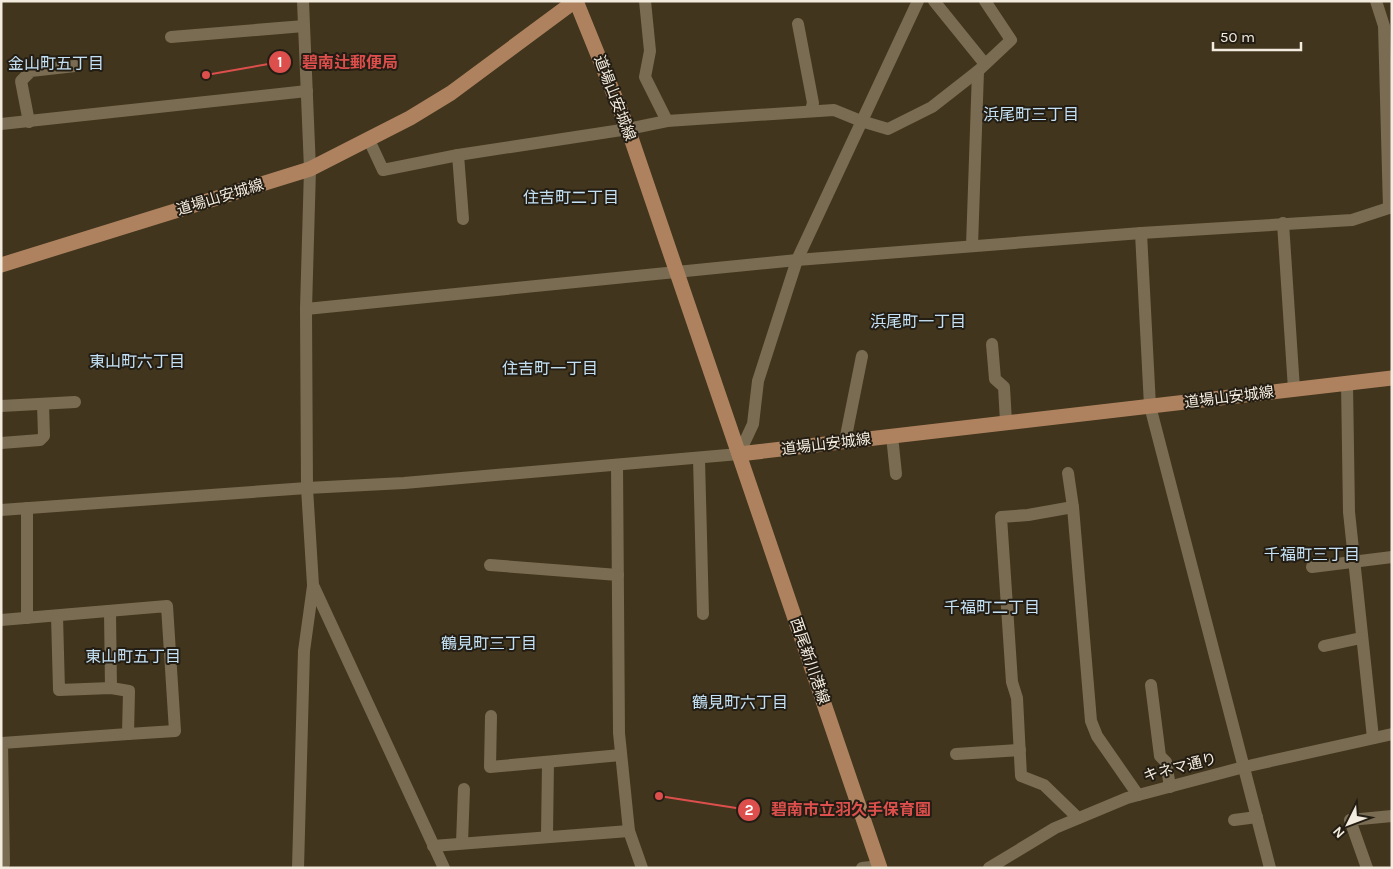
<svg xmlns="http://www.w3.org/2000/svg" width="1393" height="869" font-family="Karla,'Noto Sans JP',sans-serif">
  <style>
    .lines { fill: none; stroke-linecap: round; stroke-linejoin: round }
    .minor { stroke: #796c52; stroke-width: 12 }
    .major { stroke: #ae825f; stroke-width: 15 }
    .labels { text-anchor: middle; dominant-baseline: central; stroke-width: 4; stroke-linejoin: round; paint-order: stroke }
    .street-label { font-size: 15px; fill: #f3ebdd; stroke: #231d13 }
    .neighbourhood-label { font-size: 16px; fill: #c4e1f4; stroke: #231d13 }
    .leader { fill: none; stroke: #dc4f4c; stroke-width: 2 }
    .callout-dot { fill: #dc4f4c; stroke: #231d13; stroke-width: 2 }
    .mark-label { font-size: 15px; text-anchor: middle; font-weight: bold; fill: #fff }
    .callout-label { font-size: 16px; text-anchor: middle; font-weight: bold; fill: #dc4f4c; stroke: #231d13; stroke-width: 4; stroke-linejoin: round; paint-order: stroke }
  </style>
  <rect width="100%" height="100%" fill="#41351d"/>
  <g class="lines">
    <g class="minor">
      <polyline points="303,1 310,169 306,309 307,488 313,585 444,868"/>
      <polyline points="645,1 650,51 645,77 667,121"/>
      <polyline points="934,1 985,64"/>
      <polyline points="1376,1 1384,26 1389,208"/>
      <polyline points="798,24 813,103 811,110"/>
      <polyline points="171,37 304,26"/>
      <polyline points="29,122 21,81 31,71 75,66"/>
      <polyline points="1,124 307,91"/>
      <polyline points="369,140 383,170 458,155 628,129 667,121 834,110 861,121 888,129 932,107 978,71 1011,40 985,1"/>
      <polyline points="458,155 463,219"/>
      <polyline points="1283,223 1294,389"/>
      <polyline points="1141,233 1150,406 1270,868"/>
      <polyline points="972,246 978,71"/>
      <polyline points="306,309 797,260 1141,233 1352,220 1392,207"/>
      <polyline points="992,344 995,379 1004,387 1006,422"/>
      <polyline points="1347,383 1349,512 1373,738"/>
      <polyline points="1,406 75,402"/>
      <polyline points="892,436 896,474"/>
      <polyline points="845,441 862,356"/>
      <polyline points="1,443 40,440 44,436 43,404"/>
      <polyline points="699,459 703,614"/>
      <polyline points="617,465 619,733 629,831 642,868"/>
      <polyline points="1068,473 1073,507"/>
      <polyline points="1,510 307,488 404,483 739,454 753,424 758,381 797,260 918,1"/>
      <polyline points="490,565 618,575"/>
      <polyline points="1312,567 1392,557"/>
      <polyline points="110,612 111,688"/>
      <polyline points="27,618 27,508"/>
      <polyline points="1,620 167,606 175,731 128,734"/>
      <polyline points="1324,646 1361,638"/>
      <polyline points="1151,685 1160,756 1166,762 1170,787"/>
      <polyline points="491,716 490,767 621,755"/>
      <polyline points="956,754 1020,750"/>
      <polyline points="1078,818 1044,785 1021,776 1017,698 1012,682 1001,517 1028,515 1073,507 1091,721 1097,736 1138,795"/>
      <polyline points="1234,820 1257,817"/>
      <polyline points="547,836 548,762"/>
      <polyline points="462,843 464,789"/>
      <polyline points="433,846 629,831"/>
      <polyline points="4,864 2,743 128,734 129,691 111,688 59,690 57,616"/>
      <polyline points="298,868 304,651 313,586"/>
      <polyline points="862,868 879,866"/>
      <polyline points="989,868 1055,828 1127,798 1244,767 1392,734"/>
      <polyline points="1367,868 1350,820 1392,816"/>
    </g>
    <g class="major">
      <polyline points="576,1 628,129 880,868"/>
      <polyline points="1,265 310,169 410,118 451,93 575,1"/>
      <polyline points="739,454 1392,378"/>
    </g>
  </g>
  <g class="labels">
    <g class="street-label">
      <text transform="translate(615 98) rotate(69)">道場山安城線</text>
      <text transform="translate(220 197) rotate(-17)">道場山安城線</text>
      <text transform="translate(1229 397) rotate(-7)">道場山安城線</text>
      <text transform="translate(826 444) rotate(-7)">道場山安城線</text>
      <text transform="translate(810 661) rotate(71)">西尾新川港線</text>
      <text transform="translate(1180 767) rotate(-14)">キネマ通り</text>
    </g>
    <g class="neighbourhood-label">
      <text x="56" y="63">金山町五丁目</text>
      <text x="1031" y="114">浜尾町三丁目</text>
      <text x="571" y="197">住吉町二丁目</text>
      <text x="918" y="321">浜尾町一丁目</text>
      <text x="137" y="361">東山町六丁目</text>
      <text x="550" y="368">住吉町一丁目</text>
      <text x="1312" y="554">千福町三丁目</text>
      <text x="992" y="607">千福町二丁目</text>
      <text x="489" y="643">鶴見町三丁目</text>
      <text x="133" y="656">東山町五丁目</text>
      <text x="740" y="702">鶴見町六丁目</text>
    </g>
  </g>
  <path class="leader" d="M206 75L280 62M659 796L749 810"/>
  <g class="callout-dot">
    <circle cx="206" cy="75" r="5"/>
    <circle cx="659" cy="796" r="5"/>
    <circle cx="280" cy="62" r="12"/>
    <circle cx="749" cy="810" r="12"/>
  </g>
  <g class="mark-label">
    <text x="280" y="67">1</text>
    <text x="749" y="815">2</text>
  </g>
  <g class="callout-label">
    <text x="350" y="68">碧南辻郵便局</text>
    <text x="851" y="815">碧南市立羽久手保育園</text>
  </g>
  <rect width="1393" height="869" fill="none" stroke="#f3ebdd" stroke-width="5"/>
  <g transform="translate(1348 824) rotate(228)" stroke="#231d13" stroke-width="4" paint-order="stroke">
  <path d="M0-4L9 19L0 12L-9 19Z" fill="#f3ebdd"/>
  <text y="-8" font-size="14" font-weight="bold" text-anchor="middle" fill="#f3ebdd">N</text>
  </g>
  <path d="M1213 42v8h88v-8" fill="none" stroke="#f3ebdd" stroke-width="2.5"/>
  <text x="1220" y="42" font-size="15" fill="#f3ebdd" stroke="#231d13" stroke-width="4" paint-order="stroke">50 m</text>
</svg>
